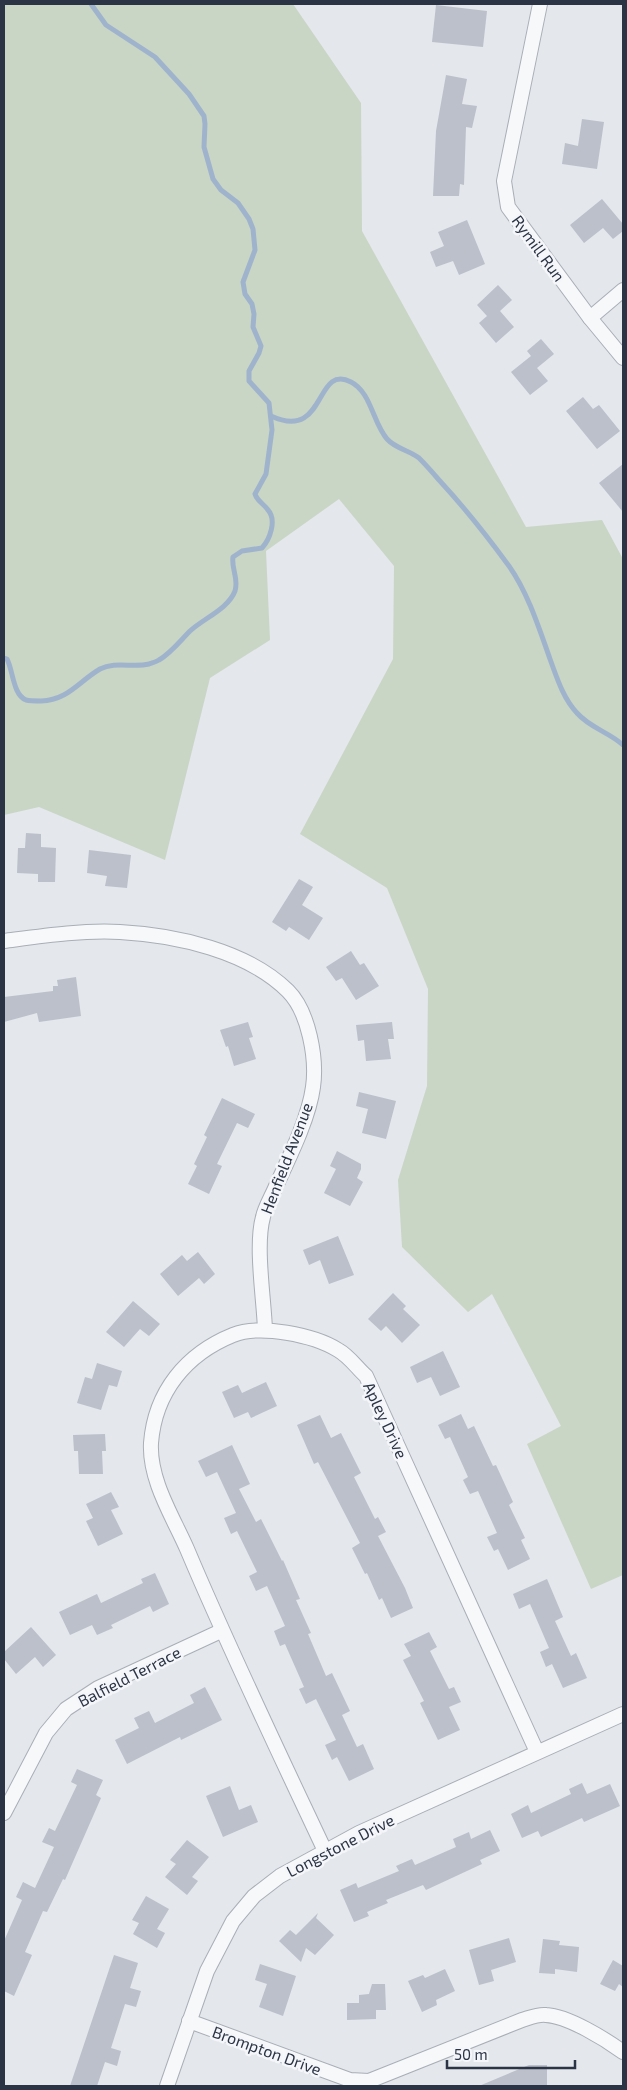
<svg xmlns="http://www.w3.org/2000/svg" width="627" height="2090" font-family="'Exo 2',sans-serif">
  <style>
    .green { fill: #c9d6c5 }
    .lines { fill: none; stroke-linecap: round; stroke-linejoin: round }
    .stream { stroke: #9fb4cc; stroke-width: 5 }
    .building { fill: #bbc0ca }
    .minor-casing { stroke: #a9aeb7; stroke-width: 16 }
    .minor { stroke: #f7f8fa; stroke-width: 14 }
    .labels { text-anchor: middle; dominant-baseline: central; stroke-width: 5; stroke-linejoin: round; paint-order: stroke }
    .street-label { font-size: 16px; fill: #2b3445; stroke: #f4f6f9 }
  </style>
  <rect width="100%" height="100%" fill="#e4e7ec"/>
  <polygon class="green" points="4,4 293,4 361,103 362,231 526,527 602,520 623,559 623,1575 591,1589 527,1444 561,1426 492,1294 468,1312 402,1247 398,1180 427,1086 428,989 387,888 300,834 393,659 394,566 339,499 266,551 270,640 210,678 165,860 39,807 4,815"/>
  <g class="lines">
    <g class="stream">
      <path d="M271,416c56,26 43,-53 80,-34 20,10 22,41 36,57 9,10 22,11 32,19 7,7 14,15 20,22 25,27 48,56 70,86 19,27 30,62 41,93 7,19 13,39 27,54 13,15 32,19 46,32"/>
      <path d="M4,658l3,1c6,11 6,36 19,41 4,1 11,1 15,1 27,-1 37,-19 59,-32 15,-8 33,-1 49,-5 3,-1 7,-2 10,-4 12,-7 21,-19 31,-29 14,-13 38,-22 45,-40 4,-13 -4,-22 -2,-34l9,-6 20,-3c8,-9 15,-28 6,-38 -4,-6 -11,-9 -13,-16l11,-20 6,-44 -3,-27 -20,-22v-10l10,-18 2,-7 -8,-19 1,-13 -2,-10 -7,-10 -2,-12 12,-32 -2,-21 -4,-10 -11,-16 -17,-13 -8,-11 -9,-32 1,-23 -1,-8 -15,-22 -34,-37 -49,-32 -15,-21"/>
    </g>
  </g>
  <g class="building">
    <polygon points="436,5 487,11 483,47 432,42"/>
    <polygon points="446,75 467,79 462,104 477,106 472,128 466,127 464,185 460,184 459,196 433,196 436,131"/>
    <polygon points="582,119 604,122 597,169 562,164 565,143 578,146"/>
    <polygon points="602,199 623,224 623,231 613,239 603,228 584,243 570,225"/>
    <polygon points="467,220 485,264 459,275 453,261 436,267 430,252 444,246 438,232"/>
    <polygon points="498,285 512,300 500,311 514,327 496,343 479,323 487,316 477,305"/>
    <polygon points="541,339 554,354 537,368 548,381 530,395 511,372 531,356 527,351"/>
    <polygon points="583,397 593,409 599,405 620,431 597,449 566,411"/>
    <polygon points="623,464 623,512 599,483"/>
    <polygon points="26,833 41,834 41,847 56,848 55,882 38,882 38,874 17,873 18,848 25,848"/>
    <polygon points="89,850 131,855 127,888 105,886 107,876 87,873"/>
    <polygon points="299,879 313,887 302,905 323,918 309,940 289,927 286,931 272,922"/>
    <polygon points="351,951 360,965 364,963 379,986 356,1000 342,978 336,981 326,967"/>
    <polygon points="76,977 81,1016 39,1022 37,1013 4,1022 4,997 53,991 53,986 58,986 57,980"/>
    <polygon points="248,1022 253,1037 249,1038 256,1059 234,1066 228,1046 226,1047 220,1030"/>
    <polygon points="392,1022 394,1039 388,1039 391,1059 366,1061 364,1040 358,1041 356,1025"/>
    <polygon points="359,1092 396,1101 386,1139 362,1133 368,1109 356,1106"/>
    <polygon points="222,1098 255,1114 248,1128 237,1123 217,1164 222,1166 209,1194 188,1184 197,1166 194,1164 207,1137 204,1135"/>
    <polygon points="337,1151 361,1164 361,1169 357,1178 363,1182 350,1206 324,1193 336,1169 330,1166"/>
    <polygon points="338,1236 354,1275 329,1284 320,1260 309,1265 303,1250"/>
    <polygon points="198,1252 215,1274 204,1284 199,1278 178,1296 160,1274 182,1255 187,1261"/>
    <polygon points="393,1293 406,1306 403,1309 420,1325 402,1343 386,1326 381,1331 368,1319"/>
    <polygon points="133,1301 160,1324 149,1336 140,1329 124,1347 106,1332"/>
    <polygon points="443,1351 460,1387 440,1396 431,1377 417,1383 410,1367"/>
    <polygon points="97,1363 122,1371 117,1387 109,1385 101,1410 77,1403 85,1377 92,1379"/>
    <polygon points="266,1382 277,1406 251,1418 248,1412 234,1418 222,1392 238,1385 242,1393"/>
    <polygon points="461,1414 468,1429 474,1426 493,1466 496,1465 513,1502 509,1505 525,1538 521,1540 530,1559 508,1570 498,1549 494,1551 487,1537 497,1533 478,1491 470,1494 463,1480 468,1477 450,1437 445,1439 438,1425"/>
    <polygon points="320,1415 331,1438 341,1433 361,1473 354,1477 375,1519 378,1517 386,1532 378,1536 405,1588 413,1608 391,1618 382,1598 379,1600 367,1573 365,1574 352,1548 360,1543 318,1462 314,1464 297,1425"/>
    <polygon points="105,1434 106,1451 102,1451 103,1474 79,1474 78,1451 74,1451 73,1435"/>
    <polygon points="232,1445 250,1484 239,1489 256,1522 261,1519 282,1561 283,1560 300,1599 296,1600 311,1633 308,1634 326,1676 332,1673 350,1711 342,1715 357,1747 363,1744 374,1769 349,1781 337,1757 332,1760 325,1745 336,1740 316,1699 306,1704 299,1689 304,1687 285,1644 280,1646 274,1631 285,1626 267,1586 256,1591 249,1576 257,1572 237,1531 231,1534 224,1518 236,1513 217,1472 206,1477 198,1461"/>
    <polygon points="111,1492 119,1507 111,1510 123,1534 98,1546 86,1521 93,1518 86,1504"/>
    <polygon points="155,1573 169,1604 153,1612 150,1606 111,1625 113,1628 97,1635 92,1625 70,1635 59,1612 97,1594 101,1603 143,1583 141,1579"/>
    <polygon points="547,1579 563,1617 555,1621 571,1656 576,1653 587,1678 563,1688 552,1664 546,1667 540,1652 549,1648 530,1604 519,1609 513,1594"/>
    <polygon points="31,1627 56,1655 43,1667 35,1657 16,1674 4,1659 4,1652"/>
    <polygon points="429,1632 437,1647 430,1651 449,1689 454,1687 461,1702 449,1707 460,1730 438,1740 420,1703 424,1701 403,1660 411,1656 404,1644"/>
    <polygon points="205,1687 222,1720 181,1740 180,1737 127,1764 115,1740 139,1728 134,1718 149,1711 155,1723 194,1703 190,1695"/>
    <polygon points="77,1769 103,1780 96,1795 101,1798 65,1880 63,1879 47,1912 43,1911 25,1952 32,1955 14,1996 4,1991 4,1941 22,1900 16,1897 23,1882 35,1888 54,1847 42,1842 49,1828 55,1831 77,1785 71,1782"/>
    <polygon points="582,1783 587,1794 610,1784 620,1806 584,1822 582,1818 541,1837 538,1831 522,1838 511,1814 528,1805 531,1813 571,1794 569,1789"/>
    <polygon points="230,1786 239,1810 251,1805 258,1822 223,1837 206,1796"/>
    <polygon points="490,1830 500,1851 480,1860 482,1864 426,1890 423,1885 386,1900 388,1903 367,1912 369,1916 354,1922 340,1890 356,1883 358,1888 399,1871 396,1866 412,1859 415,1865 456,1847 453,1839 469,1832 471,1839"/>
    <polygon points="187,1840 209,1857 192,1877 198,1881 187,1895 165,1877 176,1864 170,1860"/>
    <polygon points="146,1896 169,1909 157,1929 165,1933 157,1948 133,1934 139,1923 132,1920"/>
    <polygon points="318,1913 316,1918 334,1935 315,1955 306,1948 301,1962 279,1941 290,1930 296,1935"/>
    <polygon points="509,1938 516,1962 491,1970 494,1981 479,1985 469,1950"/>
    <polygon points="543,1939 560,1941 559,1945 579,1947 577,1972 555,1969 555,1974 539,1973"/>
    <polygon points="114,1955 138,1963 130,1988 141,1991 136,2007 125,2004 111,2048 121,2051 117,2066 105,2062 97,2086 70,2086"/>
    <polygon points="613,1960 623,1966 623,1987 619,1984 615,1991 600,1984"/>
    <polygon points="260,1964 296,1976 283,2016 259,2007 267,1984 255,1980"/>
    <polygon points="445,1969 455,1991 436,2000 437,2005 422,2012 408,1981 423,1975 425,1978"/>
    <polygon points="372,1984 385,1984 386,2010 376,2010 376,2019 347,2020 347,2003 359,2003 359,1995 369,1994"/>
    <polygon points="529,2065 547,2065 547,2086 479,2086"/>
  </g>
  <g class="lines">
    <defs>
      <g id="minor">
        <polyline points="540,4 504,181 508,207 590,318 623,358"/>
        <polyline points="590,318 623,290"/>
        <path d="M4,941c38,-5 77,-11 116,-9 56,3 128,19 168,59 21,21 29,68 25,96 -4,31 -24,71 -37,99 -4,10 -11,21 -13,31 -8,29 1,82 2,113"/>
        <polyline points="4,1813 46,1733 66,1709 98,1688 221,1631"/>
        <path d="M325,1851c-47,-100 -95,-200 -138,-302 -14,-32 -38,-69 -36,-106 4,-51 35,-89 82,-108 27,-11 81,0 105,15 11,6 19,18 28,26l171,376"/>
        <path d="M189,2021l161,59 19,1 153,-61c7,-2 16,-6 24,-5 22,1 59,24 77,37"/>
        <polyline points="167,2086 207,1971 233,1921 254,1896 280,1876 359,1833 623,1714"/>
      </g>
    </defs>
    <use href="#minor" class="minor-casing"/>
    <use href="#minor" class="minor"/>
  </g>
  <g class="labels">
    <g class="street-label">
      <text transform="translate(539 248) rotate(54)">Rymill Run</text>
      <text transform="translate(286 1158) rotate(-69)">Henfield Avenue</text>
      <text transform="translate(386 1420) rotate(65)">Apley Drive</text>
      <text transform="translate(129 1676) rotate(-27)">Balfield Terrace</text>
      <text transform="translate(340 1845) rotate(-27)">Longstone Drive</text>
      <text transform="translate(267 2050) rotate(20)">Brompton Drive</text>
    </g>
  </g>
  <rect width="627" height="2090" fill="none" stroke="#2b3445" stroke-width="10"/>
  <path d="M447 2060v8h128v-8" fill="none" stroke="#2b3445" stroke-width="2.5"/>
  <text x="454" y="2060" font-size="15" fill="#2b3445" stroke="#f4f6f9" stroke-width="4" paint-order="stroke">50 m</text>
</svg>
